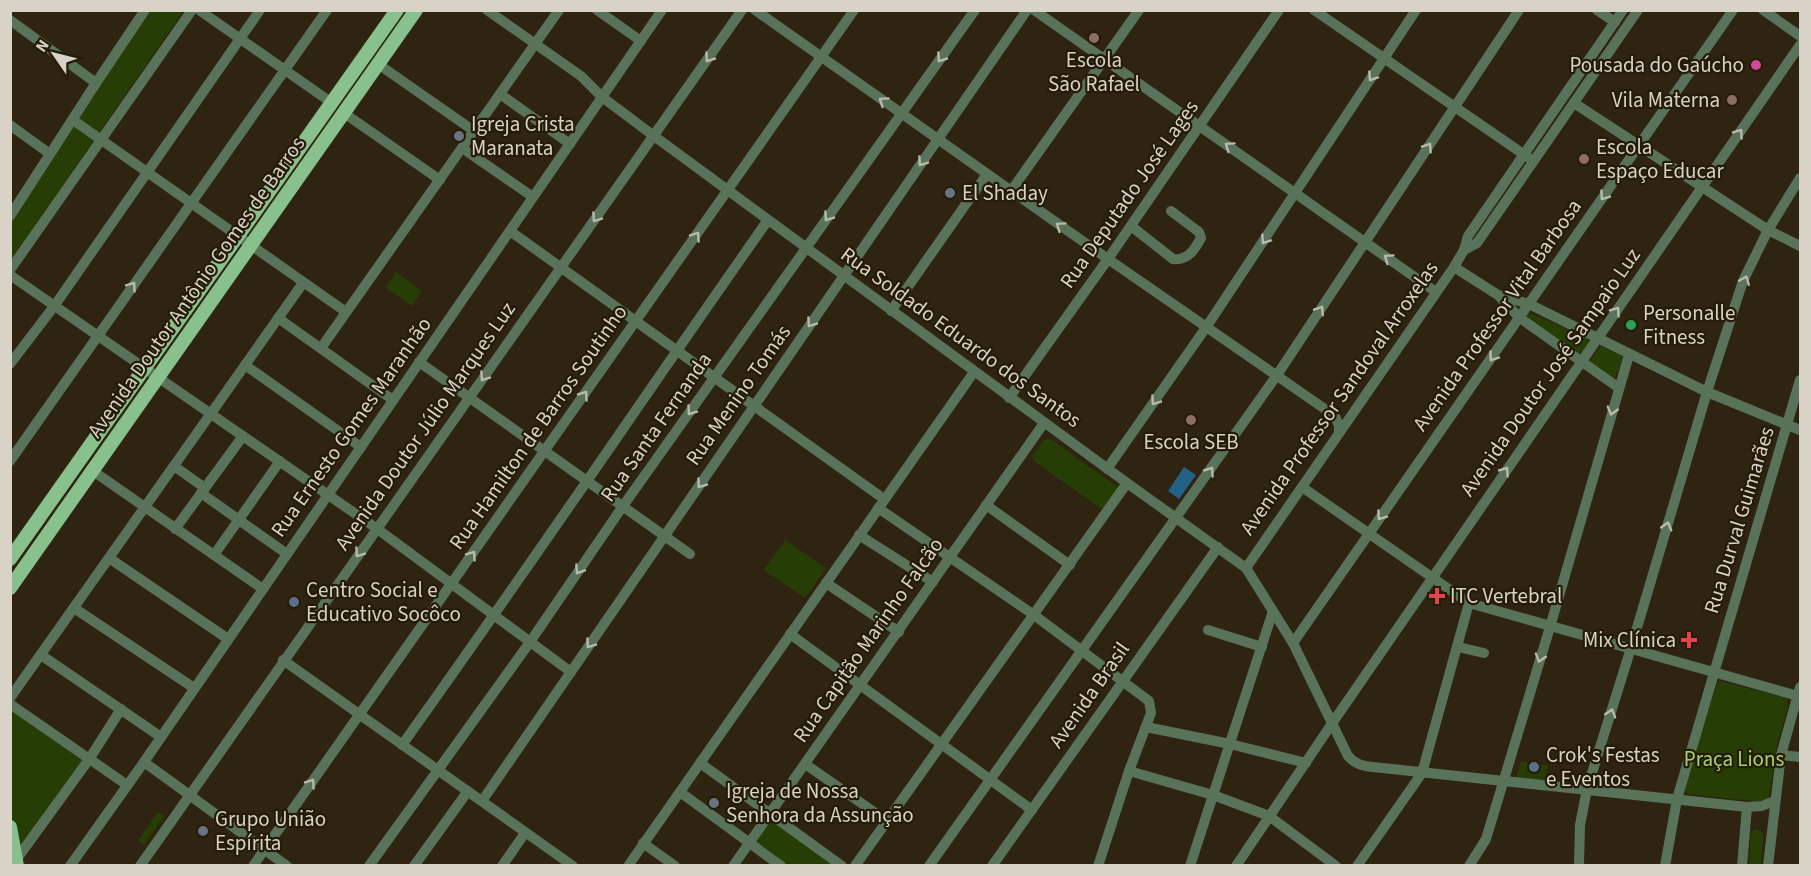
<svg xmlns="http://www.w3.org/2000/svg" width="1811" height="876" font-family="'Source Sans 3',sans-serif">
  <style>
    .green { fill: #273d06 }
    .water { fill: #236187 }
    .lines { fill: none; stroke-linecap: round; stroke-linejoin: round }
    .minor { stroke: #59735b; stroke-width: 10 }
    .major { stroke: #89c18e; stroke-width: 14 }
    .oneway { stroke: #b9baac }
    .education-dot { fill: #8d6e63; stroke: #251b09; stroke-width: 2 }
    .hotel-dot { fill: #d1479c; stroke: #251b09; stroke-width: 2 }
    .worship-dot { fill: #6b7280; stroke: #251b09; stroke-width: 2 }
    .leisure-dot { fill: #2e9e5b; stroke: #251b09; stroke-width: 2 }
    .health-dot { fill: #e0444e; stroke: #251b09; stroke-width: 2 }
    .service-dot { fill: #5c6f8a; stroke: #251b09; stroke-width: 2 }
    .labels { text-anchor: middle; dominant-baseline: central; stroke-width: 4.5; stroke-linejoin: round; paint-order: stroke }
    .poi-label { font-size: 21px; fill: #d9d2c7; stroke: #251b09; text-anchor: start }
    .street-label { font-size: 21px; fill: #d9d2c7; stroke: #251b09 }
    .park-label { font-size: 21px; fill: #a6d470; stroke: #251b09 }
  </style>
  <rect width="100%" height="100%" fill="#2f2412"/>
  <g class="green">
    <polygon points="148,11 178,11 182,13 11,260 11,220"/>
    <polygon points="396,272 422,291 412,306 386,288"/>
    <polygon points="1529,313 1589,338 1587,350 1578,357 1525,317"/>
    <polygon points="1601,345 1624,357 1613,382 1588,364"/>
    <polygon points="1050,439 1118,487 1117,493 1106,508 1100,508 1034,461 1033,455 1044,440"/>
    <polygon points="785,540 826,568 805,598 764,570"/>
    <polygon points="1720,681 1787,698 1788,706 1777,745 1769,797 1764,802 1687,794 1684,787 1717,683"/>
    <polygon points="10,705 79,759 88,760 16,860 10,825"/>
    <polygon points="1521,761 1548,766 1544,782 1516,778"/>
    <polygon points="158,812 164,816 144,845 138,841"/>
    <polygon points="769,813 842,865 781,865 749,843"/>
    <polygon points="1757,829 1763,833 1761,865 1749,865 1751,832"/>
  </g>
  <polygon class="water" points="1184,467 1196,475 1179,499 1168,491"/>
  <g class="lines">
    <g class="minor">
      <polyline points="199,10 332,103"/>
      <path d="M487,10l94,66 21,21 52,39 473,347 119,85 47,75 55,113c7,8 14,10 25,11l374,40 15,-1 12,-5"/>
      <polyline points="597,10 641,41"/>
      <polyline points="755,10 1108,259 1335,416 1339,426 1339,433"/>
      <polyline points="1034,10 1436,292"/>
      <polyline points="1314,10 1529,158"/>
      <polyline points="1597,10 1615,22"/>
      <polyline points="1763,10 1800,36"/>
      <polyline points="10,20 96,83"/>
      <polyline points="378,64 474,131"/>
      <polyline points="500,94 570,144"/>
      <polyline points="1574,103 1768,230 1800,246"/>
      <polyline points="344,113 440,180"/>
      <polyline points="73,120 346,312"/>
      <polyline points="10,125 50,154"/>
      <polyline points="462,148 533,197"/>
      <polyline points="1011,191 1139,10"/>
      <polyline points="10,216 96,83 145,10"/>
      <path d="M1131,226l42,33c15,2 22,-10 28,-21l-2,-6 -28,-21"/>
      <polyline points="510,231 884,499"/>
      <polyline points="1464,250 1477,243 1638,10"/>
      <polyline points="1454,267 1498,295 1529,304 1707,392 1800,430"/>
      <polyline points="10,270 192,10"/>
      <polyline points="10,275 376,528 571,672"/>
      <polyline points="1500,297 1520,318 1619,388"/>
      <polyline points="891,311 987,174"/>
      <polyline points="278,318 393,400"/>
      <polyline points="321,348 559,10"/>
      <polyline points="419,362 690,554"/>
      <polyline points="10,364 55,305 260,10"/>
      <polyline points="245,365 361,447"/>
      <polyline points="1009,398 1108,259 1279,10"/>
      <polyline points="10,461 327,10"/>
      <polyline points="174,466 205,488"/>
      <polyline points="1107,469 1207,326 1416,10"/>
      <polyline points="93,471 263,589"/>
      <polyline points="1302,487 1469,603 1798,696"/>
      <polyline points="201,493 287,554"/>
      <polyline points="986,505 1070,565"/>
      <polyline points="878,508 1034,615 1149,701 1151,713 1129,771 1098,866"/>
      <polyline points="175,529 243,436"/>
      <polyline points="859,535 933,582"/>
      <polyline points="214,555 280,461"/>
      <polyline points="109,558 228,639"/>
      <polyline points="1246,568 1454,267 1464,250 1468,236 1623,10"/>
      <polyline points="826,583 899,632"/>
      <polyline points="74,608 194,688"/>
      <polyline points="1208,630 1262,647"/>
      <polyline points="790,634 1032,810"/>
      <polyline points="1293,643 1733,10"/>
      <polyline points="1458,647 1484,653"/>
      <polyline points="41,655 161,737"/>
      <polyline points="283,660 573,866"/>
      <polyline points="10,698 303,283"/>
      <polyline points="10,704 127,785"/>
      <polyline points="1146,727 1230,744 1306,763"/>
      <path d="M402,745c124,-173 243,-350 366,-525"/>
      <polyline points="1781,755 1800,757"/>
      <polyline points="144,762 287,866"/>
      <polyline points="700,763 842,866"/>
      <polyline points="805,764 887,821"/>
      <polyline points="1129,771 1213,795 1269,816 1336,866"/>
      <polyline points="680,792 781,866"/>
      <polyline points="482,801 1027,10"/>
      <polyline points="643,843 675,866"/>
      <polyline points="16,860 90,758 121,709"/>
      <polyline points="70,866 144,762 662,10"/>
      <polyline points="140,866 742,10"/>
      <polyline points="253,866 854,10"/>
      <polyline points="369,866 530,642 623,506 975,10"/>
      <polyline points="414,866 468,791"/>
      <polyline points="502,866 525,833"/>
      <polyline points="628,866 974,372"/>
      <polyline points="733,866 1044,423"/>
      <polyline points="855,866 1127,483"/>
      <polyline points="929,866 1277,375 1519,10"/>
      <polyline points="992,866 1218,547"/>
      <polyline points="1190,866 1273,611"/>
      <polyline points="1236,866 1333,722 1800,45"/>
      <polyline points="1357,866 1422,773 1469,603"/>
      <polyline points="1469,866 1486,839 1550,627 1629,355"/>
      <polyline points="1579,866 1580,825 1587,789 1631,648 1707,392 1743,281 1768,230 1800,178"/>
      <polyline points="1665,866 1677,799 1800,380"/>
      <polyline points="1742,866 1747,807"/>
      <polyline points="1768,866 1781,755 1800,687"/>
    </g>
    <g class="major">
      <polyline points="10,559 397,10"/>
      <polyline points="10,588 416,10"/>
      <polyline points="10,827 17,866"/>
    </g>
  </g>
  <defs><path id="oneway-chevron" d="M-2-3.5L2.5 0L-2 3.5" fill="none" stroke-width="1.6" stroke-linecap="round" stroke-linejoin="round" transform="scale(1.5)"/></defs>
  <g class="oneway">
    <use href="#oneway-chevron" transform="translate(709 58) rotate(125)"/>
    <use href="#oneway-chevron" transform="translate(941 58) rotate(125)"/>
    <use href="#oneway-chevron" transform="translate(1372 77) rotate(124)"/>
    <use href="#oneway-chevron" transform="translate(883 101) rotate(-145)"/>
    <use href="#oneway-chevron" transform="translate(1739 133) rotate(-55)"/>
    <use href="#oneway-chevron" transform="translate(1229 146) rotate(-145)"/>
    <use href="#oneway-chevron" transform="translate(1428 147) rotate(-56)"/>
    <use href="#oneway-chevron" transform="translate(922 162) rotate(125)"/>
    <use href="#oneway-chevron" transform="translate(1604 196) rotate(125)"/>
    <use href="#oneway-chevron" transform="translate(828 217) rotate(125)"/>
    <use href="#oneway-chevron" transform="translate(596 218) rotate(125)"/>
    <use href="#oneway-chevron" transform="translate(1060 226) rotate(-145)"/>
    <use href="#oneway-chevron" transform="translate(696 236) rotate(-55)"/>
    <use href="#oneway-chevron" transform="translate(1265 240) rotate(124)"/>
    <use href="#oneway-chevron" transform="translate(1388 258) rotate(-145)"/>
    <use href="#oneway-chevron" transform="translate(1745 280) rotate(-68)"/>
    <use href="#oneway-chevron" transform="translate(132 286) rotate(-55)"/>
    <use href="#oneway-chevron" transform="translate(1320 310) rotate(-57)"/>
    <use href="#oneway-chevron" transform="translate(1616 311) rotate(-55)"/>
    <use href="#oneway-chevron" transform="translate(811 323) rotate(125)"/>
    <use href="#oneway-chevron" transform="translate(1493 357) rotate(125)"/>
    <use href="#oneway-chevron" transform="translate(484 377) rotate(125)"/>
    <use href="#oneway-chevron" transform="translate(584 395) rotate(-55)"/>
    <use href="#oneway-chevron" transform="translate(1155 401) rotate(125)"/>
    <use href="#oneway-chevron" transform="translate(691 411) rotate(126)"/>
    <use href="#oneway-chevron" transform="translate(1612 411) rotate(106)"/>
    <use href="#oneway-chevron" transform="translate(1210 471) rotate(-55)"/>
    <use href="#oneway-chevron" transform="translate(1505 471) rotate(-55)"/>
    <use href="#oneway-chevron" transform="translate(701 484) rotate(125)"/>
    <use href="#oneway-chevron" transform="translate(1381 516) rotate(125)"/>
    <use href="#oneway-chevron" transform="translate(1667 526) rotate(-74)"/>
    <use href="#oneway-chevron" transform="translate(359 553) rotate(125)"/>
    <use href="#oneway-chevron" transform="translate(472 555) rotate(-55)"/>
    <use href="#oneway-chevron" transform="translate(579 570) rotate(124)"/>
    <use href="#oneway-chevron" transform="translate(590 644) rotate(125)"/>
    <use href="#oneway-chevron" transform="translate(1540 658) rotate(107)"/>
    <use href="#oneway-chevron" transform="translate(1611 713) rotate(-73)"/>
    <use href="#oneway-chevron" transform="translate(311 783) rotate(-55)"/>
  </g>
  <g class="education-dot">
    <circle cx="1094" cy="38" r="6"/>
    <circle cx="1732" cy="100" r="6"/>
    <circle cx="1584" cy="159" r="6"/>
    <circle cx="1191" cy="420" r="6"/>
  </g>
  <circle class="hotel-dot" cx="1756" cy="65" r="6"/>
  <g class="worship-dot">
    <circle cx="459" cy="136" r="6"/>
    <circle cx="950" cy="193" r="6"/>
    <circle cx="714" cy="803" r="6"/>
    <circle cx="203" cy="831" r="6"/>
  </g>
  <circle class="leisure-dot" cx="1631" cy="325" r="6"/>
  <g class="health-dot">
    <path d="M1434 587h6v6h6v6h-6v6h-6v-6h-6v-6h6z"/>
    <path d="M1686 631h6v6h6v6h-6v6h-6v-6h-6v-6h6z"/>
  </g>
  <g class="service-dot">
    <circle cx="294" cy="602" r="6"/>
    <circle cx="1534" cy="767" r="6"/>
  </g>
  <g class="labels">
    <g class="poi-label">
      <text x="1094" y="60" text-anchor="middle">Escola<tspan x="1094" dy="24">São Rafael</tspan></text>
      <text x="1744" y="65" text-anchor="end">Pousada do Gaúcho</text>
      <text x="1720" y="100" text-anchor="end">Vila Materna</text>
      <text x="471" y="124">Igreja Crista<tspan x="471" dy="24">Maranata</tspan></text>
      <text x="1596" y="147">Escola<tspan x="1596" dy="24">Espaço Educar</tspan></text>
      <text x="962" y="193">El Shaday</text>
      <text x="1643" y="313">Personalle<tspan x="1643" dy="24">Fitness</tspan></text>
      <text x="1191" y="442" text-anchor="middle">Escola SEB</text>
      <text x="306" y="590">Centro Social e<tspan x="306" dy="24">Educativo Socôco</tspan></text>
      <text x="1450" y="596">ITC Vertebral</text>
      <text x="1676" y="640" text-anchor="end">Mix Clínica</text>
      <text x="1546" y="755">Crok's Festas<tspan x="1546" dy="24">e Eventos</tspan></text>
      <text x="726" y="791">Igreja de Nossa<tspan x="726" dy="24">Senhora da Assunção</tspan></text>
      <text x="215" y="819">Grupo União<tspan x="215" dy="24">Espírita</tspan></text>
    </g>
    <g class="street-label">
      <text transform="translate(1129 194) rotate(-55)">Rua Deputado José Lages</text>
      <text transform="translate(196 287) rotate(-55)">Avenida Doutor Antônio Gomes de Barros</text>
      <text transform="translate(1497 315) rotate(-55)">Avenida Professor Vital Barbosa</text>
      <text transform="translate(961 337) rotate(36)">Rua Soldado Eduardo dos Santos</text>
      <text transform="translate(1550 372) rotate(-55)">Avenida Doutor José Sampaio Luz</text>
      <text transform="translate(738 395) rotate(-55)">Rua Menino Tomás</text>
      <text transform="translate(1339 398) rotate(-55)">Avenida Professor Sandoval Arroxelas</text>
      <text transform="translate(425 426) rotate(-55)">Avenida Doutor Júlio Marques Luz</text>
      <text transform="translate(351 427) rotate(-55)">Rua Ernesto Gomes Maranhão</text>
      <text transform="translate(538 427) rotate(-55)">Rua Hamilton de Barros Soutinho</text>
      <text transform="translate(656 427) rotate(-55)">Rua Santa Fernanda</text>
      <text transform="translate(1739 520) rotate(-73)">Rua Durval Guimarães</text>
      <text transform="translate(868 640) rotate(-55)">Rua Capitão Marinho Falcão</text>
      <text transform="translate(1089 695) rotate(-55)">Avenida Brasil</text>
    </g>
    <g class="park-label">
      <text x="1734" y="759">Praça Lions</text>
    </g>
  </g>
  <rect width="1811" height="876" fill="none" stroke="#d9d2c7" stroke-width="24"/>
  <g transform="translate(54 54) rotate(305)" stroke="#251b09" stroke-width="4.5" paint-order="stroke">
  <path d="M0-4.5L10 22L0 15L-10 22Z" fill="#d9d2c7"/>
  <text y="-9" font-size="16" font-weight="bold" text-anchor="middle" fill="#d9d2c7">N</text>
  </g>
</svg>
